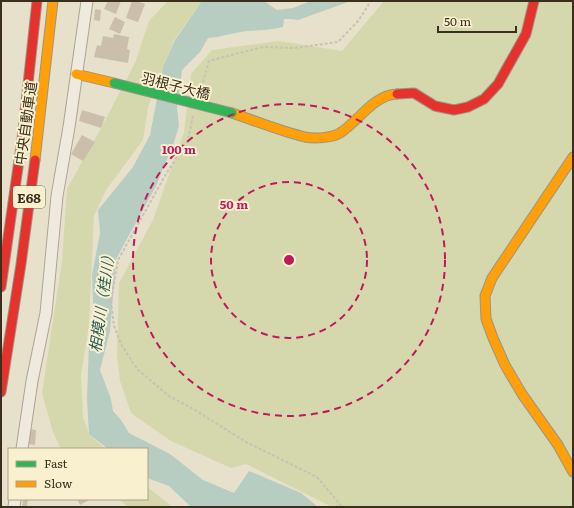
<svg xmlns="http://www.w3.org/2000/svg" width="574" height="508" font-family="Literata,'Noto Sans JP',serif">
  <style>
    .green { fill: #d4d8ac }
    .water { fill: #b7cdc1 }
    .building { fill: #cbbfac }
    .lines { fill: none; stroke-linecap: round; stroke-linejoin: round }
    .street-casing { stroke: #aca595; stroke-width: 13 }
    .slow-casing { stroke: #9b9585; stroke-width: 11 }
    .jam-casing { stroke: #9b9585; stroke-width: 11 }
    .path { stroke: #c7c2b5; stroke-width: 2; stroke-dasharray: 3 2; stroke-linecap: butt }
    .street { stroke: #eeeade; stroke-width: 11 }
    .slow { stroke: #ff9f0a; stroke-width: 9 }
    .jam { stroke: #e5322d; stroke-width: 9 }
    .fast-bridge-casing { stroke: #9b9585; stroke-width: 11; stroke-linecap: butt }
    .fast-bridge { stroke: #30b455; stroke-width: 9 }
    .ring { fill: none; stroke: #c2185b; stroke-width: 2; stroke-dasharray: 7 5 }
    .labels { text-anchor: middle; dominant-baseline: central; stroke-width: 4; stroke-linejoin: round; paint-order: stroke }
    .shield { fill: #f9f0d0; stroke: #746852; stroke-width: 1 }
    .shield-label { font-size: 13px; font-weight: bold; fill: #3b2e1c }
    .street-label { font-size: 14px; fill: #3b2e1c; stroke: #f9f0d0 }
    .water-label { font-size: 15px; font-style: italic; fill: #2a5b5c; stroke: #f9f0d0 }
    .centre { fill: #c2185b; stroke: #f9f0d0; stroke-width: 2 }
    .ring-label { font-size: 12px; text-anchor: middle; font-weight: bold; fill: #c2185b; stroke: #f9f0d0; stroke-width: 4; stroke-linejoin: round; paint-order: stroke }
  </style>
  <rect width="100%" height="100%" fill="#e7e1cb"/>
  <g class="green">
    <polygon points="168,1 202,1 174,40 148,107 143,140 106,190 94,216 89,325 81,375 83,417 89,434 105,449 61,449 53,432 42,393 62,261 67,189 101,128 135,63 149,21"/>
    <polygon points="384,1 573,1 573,507 332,507 246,464 231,468 171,441 131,413 120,381 117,356 119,283 153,220 184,132 191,74 212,50 279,41 342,51"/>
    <polygon points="147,487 173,507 128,507 119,499 147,499"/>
  </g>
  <path class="water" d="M202,1h62l13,9 16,-2 18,-7h40l-53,19 -7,-1h-7l-1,8c-12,3 -22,3 -34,4 -14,1 -27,6 -41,7l-8,14 -18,18 -5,38 2,18 -5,16 -18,44 -40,73 -6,72 -10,39 11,29 2,12 8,9 8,13 41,21 33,26 31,13 15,-22 52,22 17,14h-127l-22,-21 -22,-8v-29h-39l-19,-15 -2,-35 2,-57 5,-16 -2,-51 8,-42 -2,-23 35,-43 17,-32 13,-68 12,-27z"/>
  <g class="building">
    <polygon points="108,1 121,1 116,14 104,9"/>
    <polygon points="132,1 136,1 145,4 138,22 126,18"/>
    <polygon points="95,9 101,10 100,21 94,20"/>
    <polygon points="115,17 125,22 120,34 109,29"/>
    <polygon points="114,34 129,37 127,49 130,50 128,63 94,57 97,45 101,46 103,36 113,38"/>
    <polygon points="82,110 105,117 101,128 79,121"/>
    <polygon points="82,135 95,142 83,161 71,154"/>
    <polygon points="29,429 36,430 35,445 27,444"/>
    <polygon points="23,499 28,499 27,507 22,507"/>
    <polygon points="77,499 91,499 80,505"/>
  </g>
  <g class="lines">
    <defs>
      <g id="street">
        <polyline points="22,449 32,381 46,313 57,196 69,127 87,1"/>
        <polyline points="14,507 15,499"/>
      </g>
      <g id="slow">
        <polyline points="76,74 114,83"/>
        <path d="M232,113c24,8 48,18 73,24 10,2 26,1 35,-4 19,-12 33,-38 57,-39"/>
        <polyline points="573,157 492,278 485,296 486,319 493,338 505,365 522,394 558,445 573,472"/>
        <polyline points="35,160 53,1"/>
      </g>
      <g id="jam">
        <polyline points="397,94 414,93 435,106 454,110 468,107 484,99 498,84 526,34 534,1"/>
        <polyline points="1,287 22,139 37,1"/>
        <polyline points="1,392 21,264 35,160"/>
      </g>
    </defs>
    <use href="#street" class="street-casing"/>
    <use href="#slow" class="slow-casing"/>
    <use href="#jam" class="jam-casing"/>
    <g class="path">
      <polyline points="200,92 209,61 263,47 295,48 338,42 358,21 371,1"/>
      <polyline points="193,116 188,140 166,174 118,260 111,301 114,326 121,344 137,369 169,396 195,410 246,442 317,477 342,507"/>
    </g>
    <use href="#street" class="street"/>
    <use href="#slow" class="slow"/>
    <use href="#jam" class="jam"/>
    <defs>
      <polyline id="fast-bridge" points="114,83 232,113"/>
    </defs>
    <use href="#fast-bridge" class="fast-bridge-casing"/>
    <use href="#fast-bridge" class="fast-bridge"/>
  </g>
  <g class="ring">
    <circle cx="289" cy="260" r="78"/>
    <circle cx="289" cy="260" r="156"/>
  </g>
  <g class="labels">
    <rect class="shield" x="13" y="186" width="32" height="22" rx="3"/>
    <g class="shield-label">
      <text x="29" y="197">E68</text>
    </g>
    <g class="street-label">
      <text transform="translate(176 85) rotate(14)">羽根子大橋</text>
      <text transform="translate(25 123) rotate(-82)">中央自動車道</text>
    </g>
    <g class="water-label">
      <text transform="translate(101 300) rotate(-82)">相模川（桂川）</text>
    </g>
  </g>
  <circle cx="289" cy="260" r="6" class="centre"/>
  <g class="ring-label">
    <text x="179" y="154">100 m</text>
    <text x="234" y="209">50 m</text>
  </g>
  <rect width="574" height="508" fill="none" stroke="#3b2e1c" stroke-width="4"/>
  <rect x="8" y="448" width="140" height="52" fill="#f9f0d0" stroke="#ada288"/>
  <rect x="16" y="461" width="20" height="6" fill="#30b455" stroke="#ada288"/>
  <text x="44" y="468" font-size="12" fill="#3b2e1c">Fast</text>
  <rect x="16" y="481" width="20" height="6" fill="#ff9f0a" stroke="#ada288"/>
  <text x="44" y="488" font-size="12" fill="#3b2e1c">Slow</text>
  <path d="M438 26v6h78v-6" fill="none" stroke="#3b2e1c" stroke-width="2"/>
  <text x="444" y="26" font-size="12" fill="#3b2e1c" stroke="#f9f0d0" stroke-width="3" paint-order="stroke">50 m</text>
</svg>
